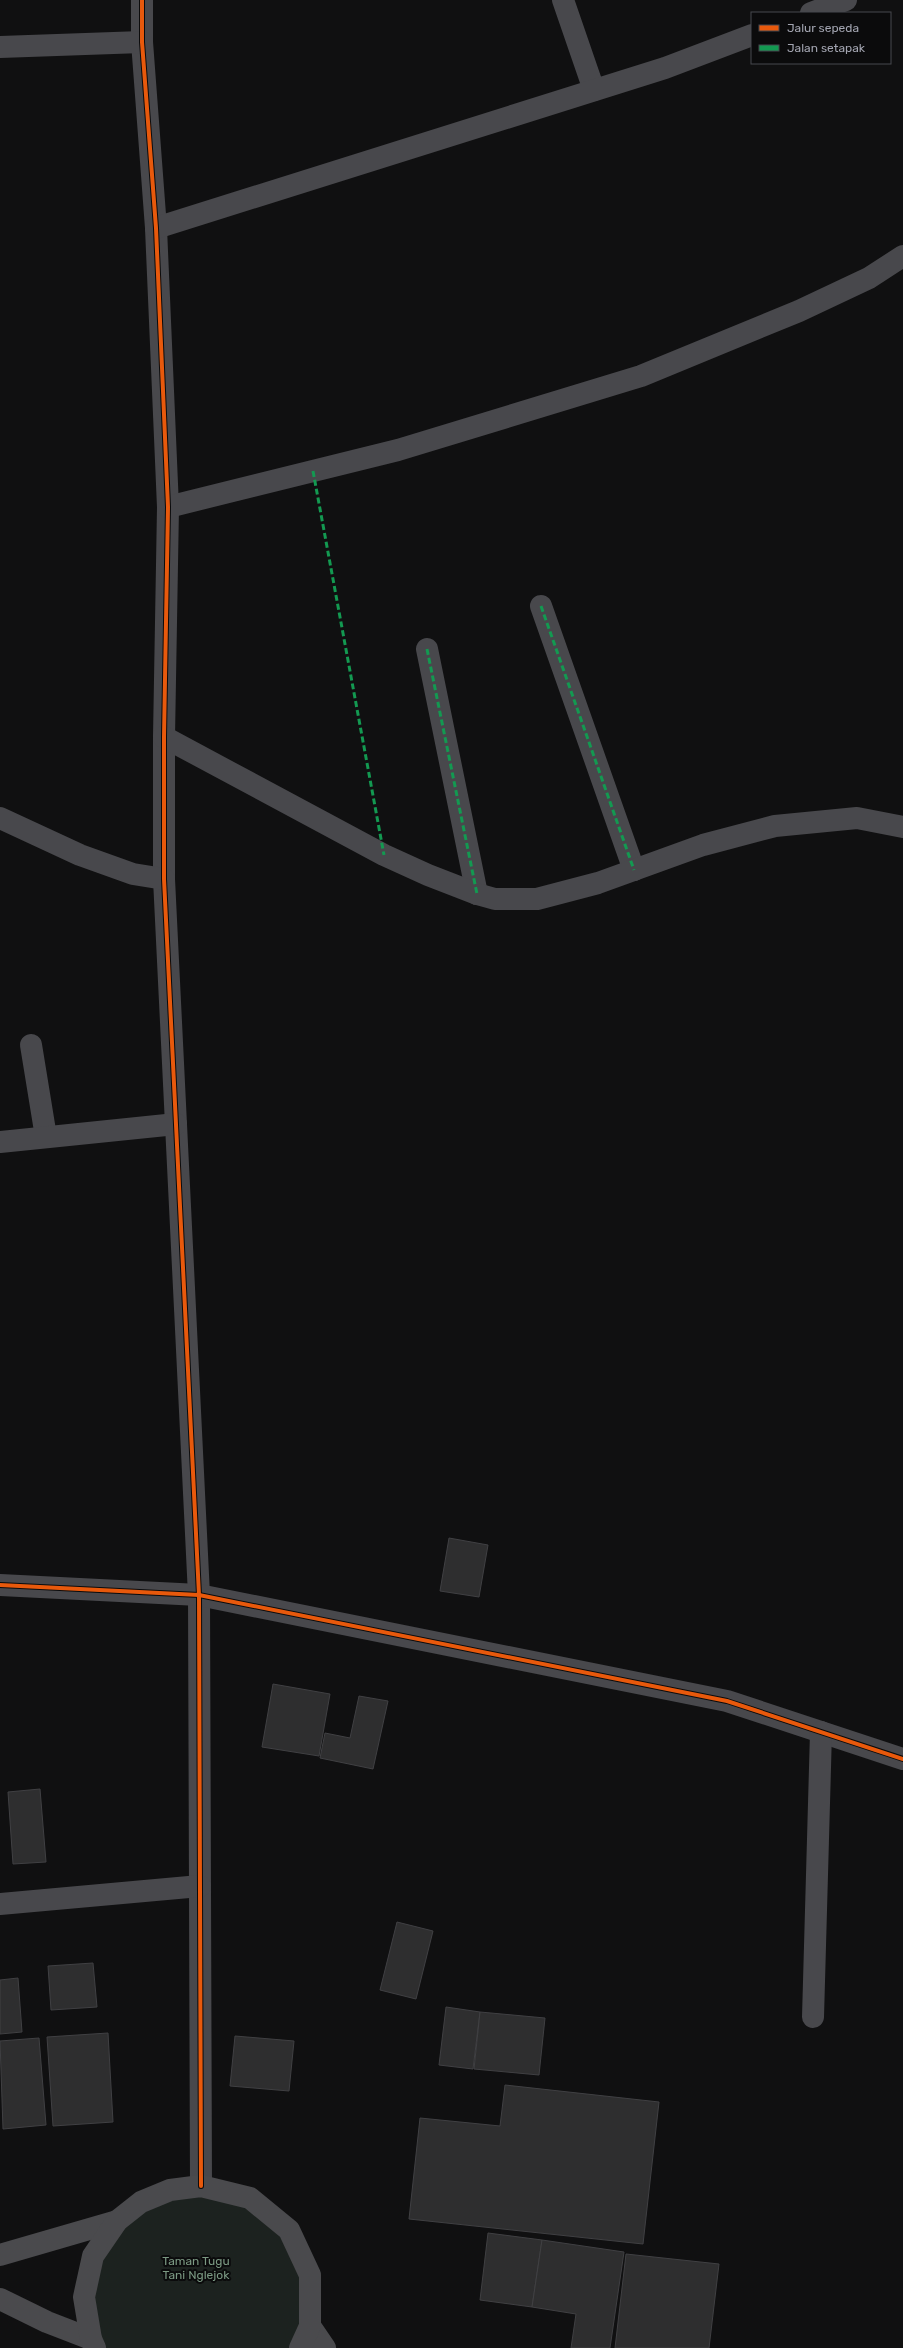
<svg xmlns="http://www.w3.org/2000/svg" width="903" height="2348" font-family="Rubik,sans-serif">
  <style>
    .green { fill: #1c221f }
    .building { fill: #2e2e2f; stroke: #404043 }
    .lines { fill: none; stroke-linecap: round; stroke-linejoin: round }
    .minor { stroke: #48484c; stroke-width: 22 }
    .major { stroke: #4a4a4d; stroke-width: 22 }
    .quiet { stroke: #139951; stroke-width: 3; stroke-dasharray: 6 3; stroke-linecap: butt }
    .cycleway-casing { stroke: #0b0b0c; stroke-width: 6 }
    .cycleway { stroke: #e8590c; stroke-width: 4 }
    .labels { text-anchor: middle; dominant-baseline: central; stroke-width: 4; stroke-linejoin: round; paint-order: stroke }
    .park-label { font-size: 12px; fill: #7b9983; stroke: #0b0b0c }
  </style>
  <rect width="100%" height="100%" fill="#101011"/>
  <polygon class="green" points="170,2190 250,2198 310,2275 300,2348 95,2348 93,2256 117,2221"/>
  <g class="building">
    <polygon points="449,1538 488,1545 479,1597 440,1591"/>
    <polygon points="273,1684 330,1694 319,1756 262,1747"/>
    <polygon points="359,1696 388,1701 373,1769 320,1758 325,1733 350,1738"/>
    <polygon points="40,1789 46,1862 13,1864 8,1792"/>
    <polygon points="397,1922 433,1931 416,1999 380,1990"/>
    <polygon points="93,1963 97,2007 51,2010 48,1966"/>
    <polygon points="18,1978 22,2032 0,2034 0,1980"/>
    <polygon points="446,2007 480,2012 473,2069 439,2065"/>
    <polygon points="480,2012 545,2018 539,2075 474,2069"/>
    <polygon points="108,2033 113,2122 53,2126 47,2037"/>
    <polygon points="235,2036 294,2041 289,2091 230,2086"/>
    <polygon points="39,2038 46,2125 3,2129 0,2041"/>
    <polygon points="505,2085 659,2102 643,2244 409,2219 420,2118 500,2126"/>
    <polygon points="488,2233 542,2240 532,2307 480,2300"/>
    <polygon points="542,2240 624,2252 610,2348 571,2348 576,2314 532,2307"/>
    <polygon points="626,2254 719,2264 709,2348 615,2348"/>
  </g>
  <g class="lines">
    <g class="minor">
      <polyline points="142,0 142,42 156,228 168,507 164,737 164,879 199,1595 201,2186"/>
      <polyline points="563,0 594,90"/>
      <polyline points="811,13 846,0"/>
      <polyline points="0,47 142,42"/>
      <polyline points="156,228 665,68 752,35"/>
      <polyline points="168,507 398,450 641,376 799,311 869,278 903,256"/>
      <polyline points="541,606 634,870"/>
      <polyline points="427,649 477,894"/>
      <polyline points="164,737 384,855 428,875 477,894 495,899 537,899 598,883 703,845 775,826 857,818 903,827"/>
      <polyline points="0,818 80,855 133,874 164,879"/>
      <polyline points="31,1045 46,1137"/>
      <polyline points="0,1142 176,1124"/>
      <polyline points="0,1585 199,1595 727,1701 903,1759"/>
      <polyline points="0,1904 200,1886"/>
      <polyline points="813,2017 821,1732"/>
    </g>
    <g class="major">
      <polyline points="0,2255 117,2221"/>
      <polyline points="0,2299 47,2322 91,2339"/>
      <polyline points="310,2326 325,2348"/>
      <polyline points="95,2348 91,2339 84,2297 93,2256 117,2221 141,2202 170,2190 201,2186 250,2198 289,2230 310,2275 310,2326 300,2348"/>
    </g>
    <g class="quiet">
      <polyline points="313,471 384,855"/>
      <polyline points="541,606 634,870"/>
      <polyline points="427,649 477,894"/>
    </g>
    <defs>
      <g id="cycleway">
        <polyline points="142,0 142,42 156,228 168,507 164,737 164,879 199,1595 201,2186"/>
        <polyline points="0,1585 199,1595 727,1701 903,1759"/>
      </g>
    </defs>
    <use href="#cycleway" class="cycleway-casing"/>
    <use href="#cycleway" class="cycleway"/>
  </g>
  <g class="labels">
    <g class="park-label">
      <text x="196" y="2261">Taman Tugu<tspan x="196" dy="14">Tani Nglejok</tspan></text>
    </g>
  </g>
  <rect x="751" y="12" width="140" height="52" fill="#0b0b0c" stroke="#47484e"/>
  <rect x="759" y="25" width="20" height="6" fill="#e8590c" stroke="#47484e"/>
  <text x="787" y="32" font-size="12" fill="#a2a4b0">Jalur sepeda</text>
  <rect x="759" y="45" width="20" height="6" fill="#139951" stroke="#47484e"/>
  <text x="787" y="52" font-size="12" fill="#a2a4b0">Jalan setapak</text>
</svg>
